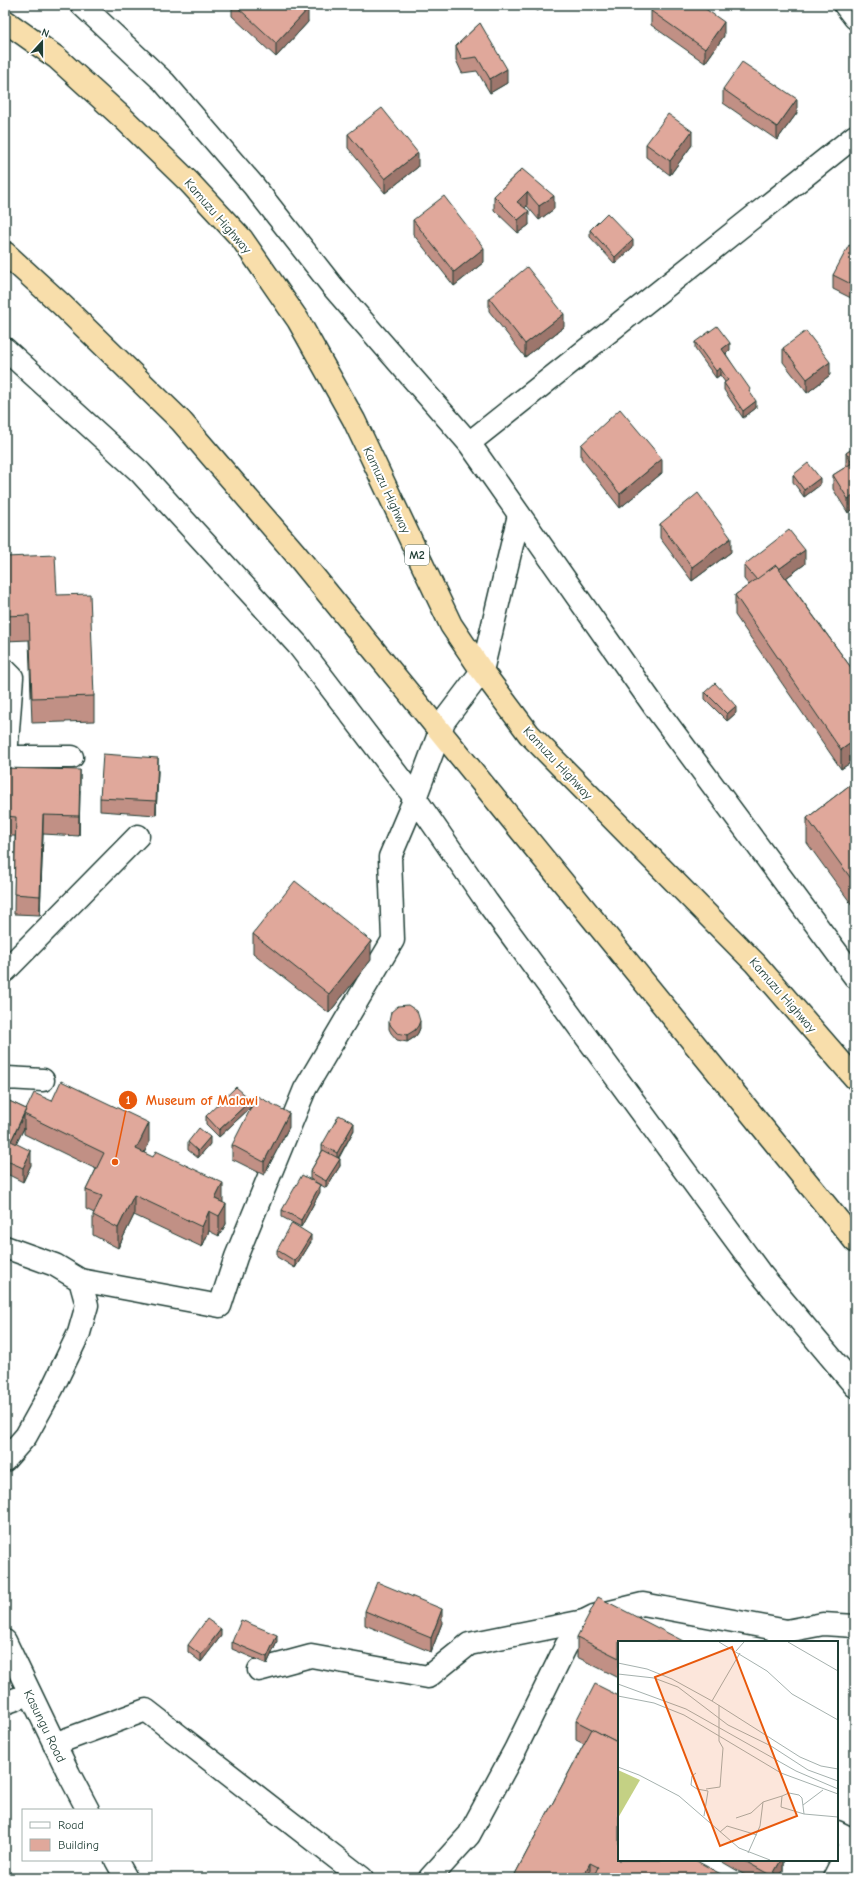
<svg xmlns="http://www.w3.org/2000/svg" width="860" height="1883" font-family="'Comic Neue',sans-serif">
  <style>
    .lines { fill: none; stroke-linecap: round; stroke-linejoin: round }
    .minor-casing { stroke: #1f3d34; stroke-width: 25 }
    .highway-casing { stroke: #1f3d34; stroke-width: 25 }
    .minor { stroke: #fff; stroke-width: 22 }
    .highway { stroke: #f8deab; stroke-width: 22 }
    .wall { fill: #c19085; stroke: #1f3d34 }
    .shaded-wall { fill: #9d766c; stroke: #1f3d34 }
    .building { fill: #e0a89b; stroke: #1f3d34 }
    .labels { text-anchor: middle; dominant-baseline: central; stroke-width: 4; stroke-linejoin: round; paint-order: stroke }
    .shield { fill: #fff; stroke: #627771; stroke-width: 1 }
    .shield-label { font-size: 12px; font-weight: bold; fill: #1f3d34 }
    .street-label { font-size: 13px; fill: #1f3d34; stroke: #fff }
    .inset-road { fill: none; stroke: #a5b1ae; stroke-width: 1 }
    .view { fill: #e8590c; fill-opacity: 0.15; stroke: #e8590c; stroke-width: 2 }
    .inset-edge { fill: none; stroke: #1f3d34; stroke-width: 2 }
    .leader { fill: none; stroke: #e8590c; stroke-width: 1.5 }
    .callout-dot { fill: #e8590c; stroke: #fff; stroke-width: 1.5 }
    .mark-label { font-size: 12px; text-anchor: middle; font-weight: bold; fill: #fff }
    .callout-label { font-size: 14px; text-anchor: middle; font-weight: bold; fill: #e8590c; stroke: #fff; stroke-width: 4; stroke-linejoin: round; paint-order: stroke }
  </style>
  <rect width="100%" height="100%" fill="#fff"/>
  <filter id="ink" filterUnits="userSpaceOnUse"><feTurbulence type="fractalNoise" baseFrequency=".025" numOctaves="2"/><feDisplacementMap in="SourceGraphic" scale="8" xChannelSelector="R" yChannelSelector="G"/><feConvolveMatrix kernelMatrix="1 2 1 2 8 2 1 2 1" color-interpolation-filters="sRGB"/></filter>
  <g filter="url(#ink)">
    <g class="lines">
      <defs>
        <g id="minor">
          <polyline points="82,5 164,82 253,185 333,287 469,443 654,706 855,977"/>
          <polyline points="845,5 855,18"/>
          <polyline points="5,349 140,472 298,645 415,798 487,902 760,1273 855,1386"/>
          <polyline points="469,443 855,136"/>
          <polyline points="5,670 12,677 6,757"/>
          <polyline points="5,757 72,757"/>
          <polyline points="5,971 138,836"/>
          <polyline points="5,1080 7,1078 43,1080"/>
          <polyline points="5,1247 55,1265 80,1280 87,1305 79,1333 52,1389 26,1436 5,1460"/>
          <polyline points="80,1280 220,1306 236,1257 305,1089 393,940 390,857 415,798 444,721 482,671 519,515"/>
          <polyline points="5,1641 69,1774 88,1810"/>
          <polyline points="778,1642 787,1631 823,1624 855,1626"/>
          <polyline points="259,1670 311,1656 428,1677 469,1644 584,1621"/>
          <polyline points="5,1703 30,1694"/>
          <polyline points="54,1744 146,1710 362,1878"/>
          <polyline points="837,1832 855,1841"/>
          <polyline points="116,1860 126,1878"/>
          <polyline points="430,1878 469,1835 515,1750 566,1646 584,1621 594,1616 643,1604 787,1631"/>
          <polyline points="834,1878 853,1840"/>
        </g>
        <g id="highway">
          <polyline points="5,21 57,58 124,119 189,182 242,239 298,320 354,420 451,625 482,671 529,734 755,963 855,1078"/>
          <polyline points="5,253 62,305 181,421 294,552 855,1241"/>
        </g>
      </defs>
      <use href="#minor" class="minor-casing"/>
      <use href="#highway" class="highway-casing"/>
      <use href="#minor" class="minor"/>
      <use href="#highway" class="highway"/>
    </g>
    <g class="wall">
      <polygon points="232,5 304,5 308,22 276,57 232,16"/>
      <polygon points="529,5 541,5 538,11"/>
      <polygon points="651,11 724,36 705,63 651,25"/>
      <polygon points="480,23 507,83 490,93 477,71 462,73 456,60 456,46"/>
      <polygon points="723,89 797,113 777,140 723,103"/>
      <polygon points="348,134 418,167 385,193 348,148"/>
      <polygon points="646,144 692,145 670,175 646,157"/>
      <polygon points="522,169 554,209 539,220 527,206 525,208 529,225 518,233 494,210 494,196"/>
      <polygon points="413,220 484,262 454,286 413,234"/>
      <polygon points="590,230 633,247 615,264 590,237"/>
      <polygon points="855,248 855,300 833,289 833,275"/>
      <polygon points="489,298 564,327 525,357 489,311"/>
      <polygon points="695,342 730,350 726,354 750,393 756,408 743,418 724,390 724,383 725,382 720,375 716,378 695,349"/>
      <polygon points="783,348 830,375 807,393 783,362"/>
      <polygon points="581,445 662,473 620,508 581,458"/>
      <polygon points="855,447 848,513 833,489 833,475 846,467 846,453"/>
      <polygon points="793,475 820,485 804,497 793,482"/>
      <polygon points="660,524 731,552 692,581 660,538"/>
      <polygon points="5,557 57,595 94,696 94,721 32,723 29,640 5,641"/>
      <polygon points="805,564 786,578 855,673 855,760 841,769 735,615 735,595 749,585 744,579 744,565"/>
      <polygon points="855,575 855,592 853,590 853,576"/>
      <polygon points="705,692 736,713 727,721 705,699"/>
      <polygon points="5,768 80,790 79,836 43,834 40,915 14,914 15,836 5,836"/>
      <polygon points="158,771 156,815 100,811 100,798"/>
      <polygon points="855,781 855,909 807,843 807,818"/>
      <polygon points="253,934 371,960 329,1013 253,953"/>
      <polygon points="389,1022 420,1028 418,1033 415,1037 407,1042 397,1040 391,1033 389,1029"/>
      <polygon points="5,1099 26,1109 52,1101 149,1143 144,1153 223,1203 226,1224 219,1236 209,1231 202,1247 134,1215 118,1248 93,1235 93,1215 94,1213 86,1209 86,1190 96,1169 24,1134 24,1128 16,1144 31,1165 23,1182 5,1173"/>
      <polygon points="251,1107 219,1137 206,1124 206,1116"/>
      <polygon points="289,1127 264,1175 232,1159 232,1145"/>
      <polygon points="354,1130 339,1158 340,1166 326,1188 310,1179 310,1172 322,1151 322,1145"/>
      <polygon points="188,1142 210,1144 198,1158 188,1150"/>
      <polygon points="320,1192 301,1227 282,1217 282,1210"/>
      <polygon points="311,1242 295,1268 277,1257 277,1250"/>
      <polygon points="365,1611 442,1623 431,1652 365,1625"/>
      <polygon points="221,1636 201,1662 188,1652 188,1645"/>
      <polygon points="577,1637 619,1642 619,1678 577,1657"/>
      <polygon points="232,1642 277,1642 267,1664 232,1649"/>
      <polygon points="619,1696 619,1860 728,1878 513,1878 584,1744 576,1740 576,1721"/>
      <polygon points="719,1860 783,1860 783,1871 778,1878 750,1878"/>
    </g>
    <g class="shaded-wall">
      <polygon points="538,5 541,5 538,11"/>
      <polygon points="308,9 308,22 276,57 276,43"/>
      <polygon points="724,22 724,36 705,63 705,49"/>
      <polygon points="507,69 507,83 490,93 490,79"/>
      <polygon points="797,99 797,113 777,140 777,127"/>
      <polygon points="692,131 692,145 670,175 670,161"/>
      <polygon points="418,153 418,167 385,193 385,179"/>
      <polygon points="527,192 527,206 517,216 517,202"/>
      <polygon points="554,196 554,209 539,220 539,206"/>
      <polygon points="529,211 529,225 518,233 518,220"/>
      <polygon points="633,240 633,247 615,264 615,257"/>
      <polygon points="484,248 484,262 454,286 454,272"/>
      <polygon points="564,314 564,327 525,357 525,344"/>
      <polygon points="730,343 730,350 722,356 722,349"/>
      <polygon points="830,362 830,375 807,393 807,379"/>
      <polygon points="720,368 720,375 716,378 716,371"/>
      <polygon points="756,401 756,408 743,418 743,411"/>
      <polygon points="662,459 662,473 620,508 620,494"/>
      <polygon points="820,478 820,485 804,497 804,490"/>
      <polygon points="855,495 855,508 848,513 848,499"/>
      <polygon points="731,538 731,552 692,581 692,567"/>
      <polygon points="805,550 805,564 760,597 760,583"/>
      <polygon points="736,706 736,713 727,721 727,714"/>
      <polygon points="855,740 855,760 841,769 841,750"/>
      <polygon points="158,758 158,771 156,815 156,801"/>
      <polygon points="80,770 80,790 79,836 79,816"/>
      <polygon points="43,815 43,834 40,915 40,896"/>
      <polygon points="371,941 371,960 329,1013 329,994"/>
      <polygon points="420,1021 420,1028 418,1033 415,1037 407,1042 407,1035"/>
      <polygon points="251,1100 251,1107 219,1137 219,1130"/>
      <polygon points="289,1113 289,1127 264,1175 264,1162"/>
      <polygon points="24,1115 24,1128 11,1155 11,1141"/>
      <polygon points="149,1123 149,1143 136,1169 136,1149"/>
      <polygon points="354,1123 354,1130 337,1160 337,1153"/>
      <polygon points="210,1137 210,1144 198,1158 198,1151"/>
      <polygon points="31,1151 31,1165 23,1182 23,1168"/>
      <polygon points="340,1159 340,1166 326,1188 326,1181"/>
      <polygon points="223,1183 223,1203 215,1199"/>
      <polygon points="320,1185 320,1192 301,1227 301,1220"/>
      <polygon points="134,1195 134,1215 118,1248 118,1228"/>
      <polygon points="226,1204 226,1224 219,1236 219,1216"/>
      <polygon points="209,1211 209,1231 202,1247 202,1227"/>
      <polygon points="311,1235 311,1242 295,1268 295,1261"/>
      <polygon points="442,1609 442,1623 431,1652 431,1638"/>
      <polygon points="221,1629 221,1636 201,1662 201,1655"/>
      <polygon points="277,1635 277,1642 267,1664 267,1657"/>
      <polygon points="781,1860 783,1860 783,1871 778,1878 772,1878 772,1876"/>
      <polygon points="590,1863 590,1878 582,1878"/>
    </g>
    <g class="building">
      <polygon points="235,5 304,5 308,9 276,43"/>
      <polygon points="655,5 700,5 724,22 705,49 651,11"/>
      <polygon points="480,23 507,69 490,79 477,57 462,59 456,46"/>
      <polygon points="742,62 797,99 777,127 723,89"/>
      <polygon points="382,108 418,153 385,179 348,134"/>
      <polygon points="668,114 692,131 670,161 646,144"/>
      <polygon points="522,169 554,196 539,206 527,192 517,202 529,211 518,220 494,196"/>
      <polygon points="444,196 484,248 454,272 413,220"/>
      <polygon points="607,213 633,240 615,257 590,230"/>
      <polygon points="849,245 855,248 855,286 833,275"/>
      <polygon points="527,267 564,314 525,344 489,298"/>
      <polygon points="717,326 730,343 722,349 750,389 749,391 756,401 743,411 724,383 728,380 720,368 716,371 695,342"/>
      <polygon points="806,331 830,362 807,379 783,348"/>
      <polygon points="620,409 662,459 620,494 581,445"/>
      <polygon points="855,447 855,495 848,499 833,475 852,463 846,453"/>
      <polygon points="808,463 820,478 804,490 793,475"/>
      <polygon points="698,493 731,538 692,567 660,524"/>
      <polygon points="789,530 805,550 779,569 776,565 757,580 744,565"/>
      <polygon points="55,555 57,595 90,594 94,696 32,698 29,615 5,616 5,557"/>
      <polygon points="776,565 855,673 855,740 841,750 735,595"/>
      <polygon points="715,683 736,706 727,714 705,692"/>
      <polygon points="103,754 158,758 156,801 100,798"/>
      <polygon points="5,768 80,770 79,816 43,815 40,896 14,894 16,817 5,816"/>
      <polygon points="855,781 855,884 807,818"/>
      <polygon points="295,881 371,941 329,994 253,934"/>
      <polygon points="408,1005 417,1011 420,1021 418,1026 415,1030 407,1035 397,1033 391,1026 389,1022 391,1012 398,1006"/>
      <polygon points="61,1081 149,1123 136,1149 153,1157 156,1151 223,1183 215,1199 226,1204 219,1216 209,1211 202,1227 134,1195 118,1228 93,1215 102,1196 86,1190 104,1153 24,1114 34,1093 52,1101"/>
      <polygon points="236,1087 251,1100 219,1130 206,1116"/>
      <polygon points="257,1096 289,1113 264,1162 232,1145"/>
      <polygon points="5,1099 26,1109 11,1141 31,1151 23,1168 5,1160"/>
      <polygon points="339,1115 354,1123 337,1153 322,1145"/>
      <polygon points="199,1128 210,1137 198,1151 188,1142"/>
      <polygon points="323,1150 340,1159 326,1181 310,1172"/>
      <polygon points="302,1175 320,1185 301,1220 282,1210"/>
      <polygon points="292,1223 311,1235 295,1261 277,1250"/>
      <polygon points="377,1582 442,1609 431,1638 365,1611"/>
      <polygon points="598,1597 685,1642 619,1642 619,1658 577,1637"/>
      <polygon points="207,1619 221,1629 201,1655 188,1645"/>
      <polygon points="241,1620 277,1635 267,1657 232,1642"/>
      <polygon points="595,1684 619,1696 619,1743 576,1721"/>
      <polygon points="592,1729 619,1743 619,1860 695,1860 728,1878 593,1878 598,1867 590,1863 582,1878 513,1878"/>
      <polygon points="743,1860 781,1860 772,1876"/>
    </g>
  </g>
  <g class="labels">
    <rect class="shield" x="405" y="545" width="24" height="20" rx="3"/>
    <g class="shield-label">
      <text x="417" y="555">M2</text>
    </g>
    <g class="street-label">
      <text transform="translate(218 216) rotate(49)">Kamuzu Highway</text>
      <text transform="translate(387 490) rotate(65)">Kamuzu Highway</text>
      <text transform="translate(558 763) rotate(47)">Kamuzu Highway</text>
      <text transform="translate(783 995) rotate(49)">Kamuzu Highway</text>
      <text transform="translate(45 1726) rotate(64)">Kasungu Road</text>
    </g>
  </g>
  <g transform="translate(618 1641)">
    <rect width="220" height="220" fill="#fff"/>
    <path d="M0,129l22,10 -22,38z" fill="#c4d184"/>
    <path class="inset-road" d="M101,1l48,29 25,23 46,26M170,1l50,29M118,10l8,-9M0,22l29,6 25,10 40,22 88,56 21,9 17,3M0,33l36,4 24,9 50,38 43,21 37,24 30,11M0,43l68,25 110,62 42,18M0,55l36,7 30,12 97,58 57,21M94,60l28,-48M0,126l21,8 40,21 60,52 31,12M78,132l-4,3 -1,9 6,4 11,2 -4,25M88,148l14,-2 3,-39 -4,-7v-36M171,152l10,2 3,3 2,16 -23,-7 1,-11zM185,164l20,-15M186,173l34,3M118,177l15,-5 12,-11M102,191l7,-6 30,9M130,212l12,-27 3,-24 19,-6"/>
    <path class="view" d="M114,6l65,169 -77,30 -65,-169z"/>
    <rect width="220" height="220" class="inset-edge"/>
  </g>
  <path class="leader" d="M115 1162L128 1100"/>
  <g class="callout-dot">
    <circle cx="115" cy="1162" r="4"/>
    <circle cx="128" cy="1100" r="10"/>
  </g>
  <g class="mark-label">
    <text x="128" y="1104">1</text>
  </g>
  <g class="callout-label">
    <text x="202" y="1105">Museum of Malawi</text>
  </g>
  <rect width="860" height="1883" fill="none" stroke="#fff" stroke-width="20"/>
  <rect x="10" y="10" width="840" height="1863" fill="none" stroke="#1f3d34" stroke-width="1.5" filter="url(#ink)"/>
  <rect x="22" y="1809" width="130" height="52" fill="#ffffff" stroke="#a5b1ae"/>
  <rect x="30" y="1822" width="20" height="6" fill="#ffffff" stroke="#a5b1ae"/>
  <text x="58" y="1829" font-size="12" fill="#1f3d34">Road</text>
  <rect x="30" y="1839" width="20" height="12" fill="#e0a89b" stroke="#a5b1ae"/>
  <text x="58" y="1849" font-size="12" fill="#1f3d34">Building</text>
  <g transform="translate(42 42) rotate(21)" stroke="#ffffff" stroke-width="3" paint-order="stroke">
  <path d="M0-3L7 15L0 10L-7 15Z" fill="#1f3d34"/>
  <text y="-6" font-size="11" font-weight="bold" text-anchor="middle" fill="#1f3d34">N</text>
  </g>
</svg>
